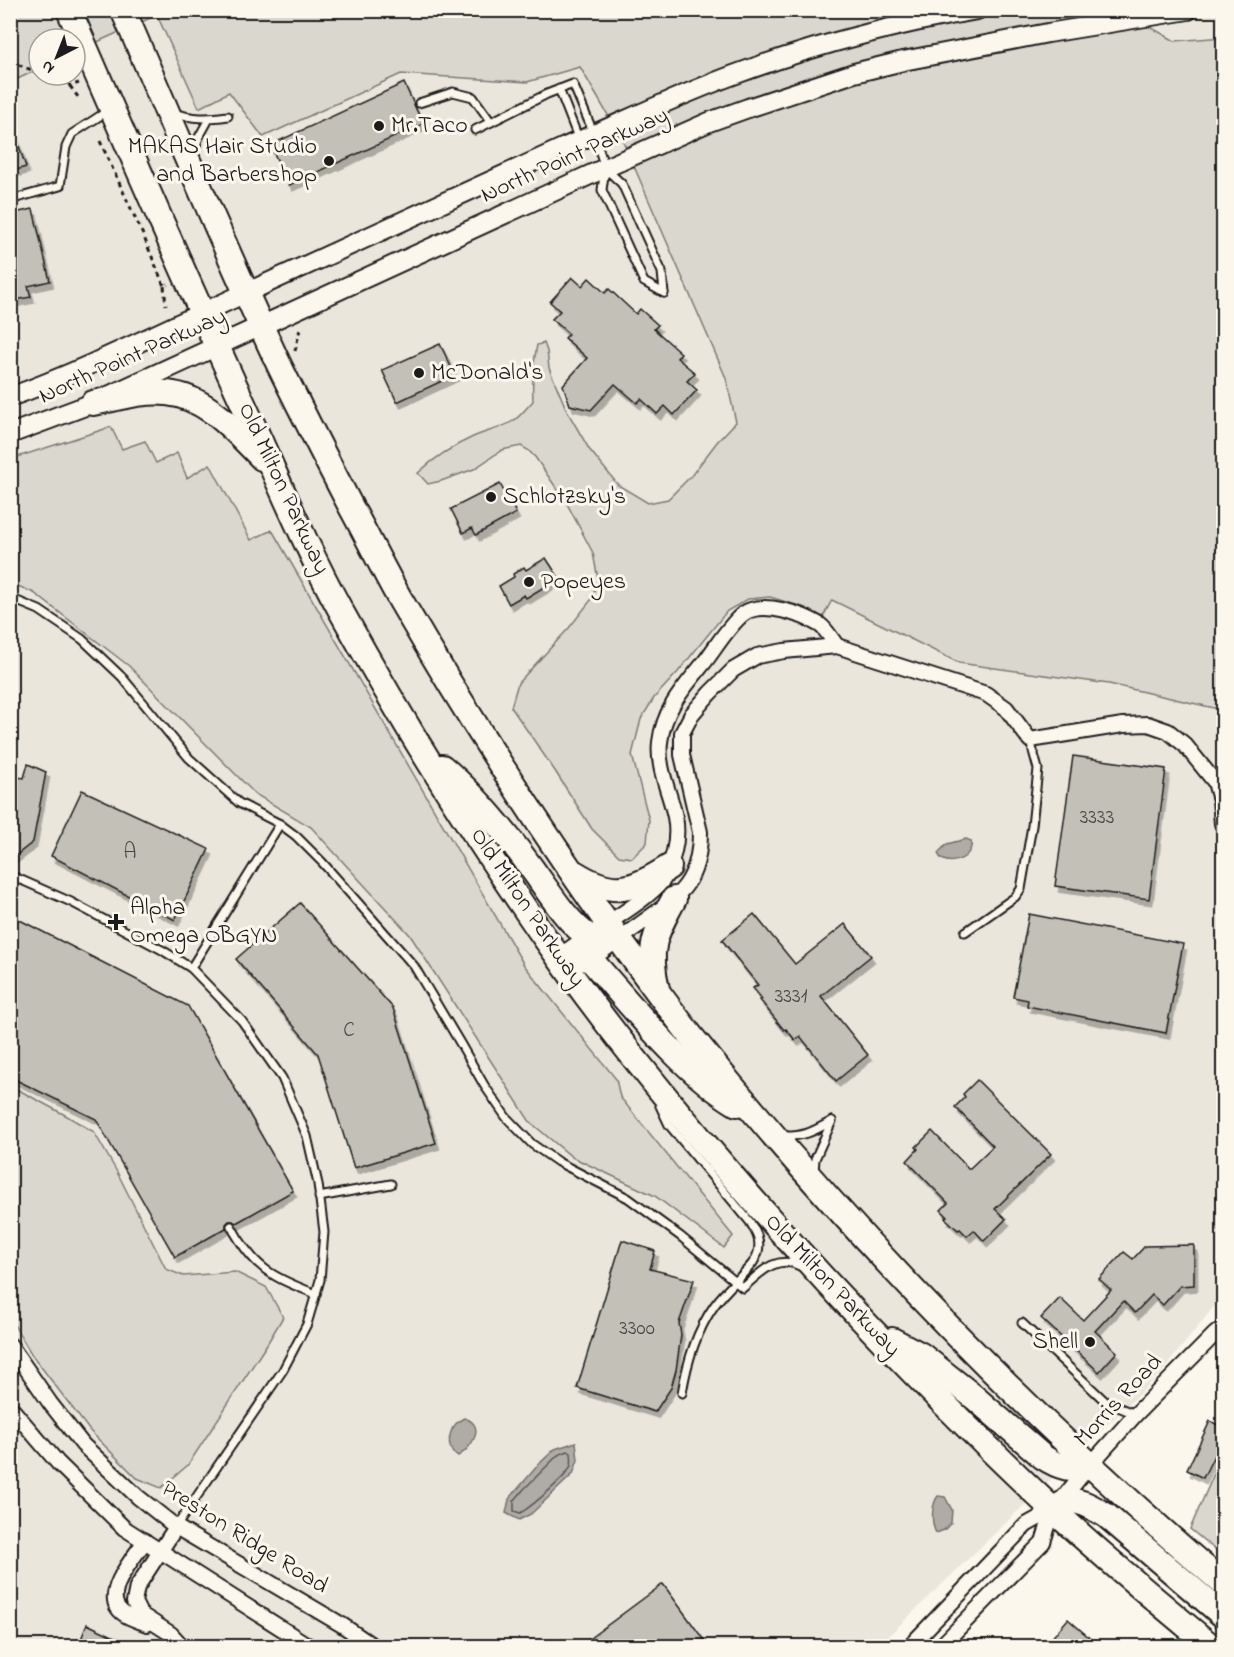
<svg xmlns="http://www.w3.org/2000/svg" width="1234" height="1657" font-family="'Indie Flower',sans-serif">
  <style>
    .built { fill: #eae6dc }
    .green { fill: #dad7ce; stroke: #7b7a75; stroke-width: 1.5 }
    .water { fill: #afaca5; stroke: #74726e; stroke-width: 1.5 }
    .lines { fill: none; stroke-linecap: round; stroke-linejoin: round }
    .shore { stroke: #575653; stroke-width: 1.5 }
    .building { fill: #c3c0b8; stroke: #1c1c1c; stroke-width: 1.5; filter: url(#shadow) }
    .service-casing { stroke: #1c1c1c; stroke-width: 11 }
    .minor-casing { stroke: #1c1c1c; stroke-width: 18 }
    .tertiary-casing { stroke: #1c1c1c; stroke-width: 22 }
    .trunk-casing { stroke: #1c1c1c; stroke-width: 28 }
    .path { stroke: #1c1c1c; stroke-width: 3; stroke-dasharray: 4.5 4.5; stroke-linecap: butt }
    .service { stroke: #fbf7ec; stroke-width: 7 }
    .minor { stroke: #fbf7ec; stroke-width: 14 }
    .tertiary { stroke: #fbf7ec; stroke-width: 18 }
    .trunk { stroke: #fbf7ec; stroke-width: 24 }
    .poi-dot { fill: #1c1c1c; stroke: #fbf7ec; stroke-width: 2 }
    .labels { text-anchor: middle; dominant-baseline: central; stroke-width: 6; stroke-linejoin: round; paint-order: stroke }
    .number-label { font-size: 21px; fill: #464543 }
    .poi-label { font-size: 24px; fill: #1c1c1c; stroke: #fbf7ec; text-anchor: start }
    .street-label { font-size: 24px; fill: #1c1c1c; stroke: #fbf7ec }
  </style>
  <defs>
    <filter id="shadow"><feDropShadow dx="3.5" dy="6" stdDeviation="0" flood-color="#0004"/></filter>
  </defs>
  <rect width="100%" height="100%" fill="#fbf7ec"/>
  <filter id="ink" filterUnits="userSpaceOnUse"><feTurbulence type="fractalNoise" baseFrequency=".0167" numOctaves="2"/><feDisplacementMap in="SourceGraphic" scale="12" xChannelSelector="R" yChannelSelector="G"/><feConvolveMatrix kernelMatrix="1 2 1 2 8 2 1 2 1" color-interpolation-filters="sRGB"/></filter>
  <g filter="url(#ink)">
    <g class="built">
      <polygon points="1120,11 1223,11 1223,37 1175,41"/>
      <polygon points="157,15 199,108 229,92 263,137 401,74 527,82 580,67 623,141 726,378 818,593 959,663 1109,684 1223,710 1223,1295 1161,1373 878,1646 11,1646 10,82 39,69 39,75 75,75 75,52"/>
    </g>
    <g class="green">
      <path d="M1120,10l55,31 48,-4v673l-114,-26 -150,-21 -127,-63 -9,17 -20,-10 -33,-10 -22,2 -21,12 -49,61 -24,26 -13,21 -9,36 17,65 -2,23 -15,15 -13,-2 -27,-27 -37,-58 -44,-64 7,-24 51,-55 22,-28 7,-21 -5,-26 -27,-51 -31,-45 -7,-7 -7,-4 -19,4 -28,19 -33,12 -13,3 -10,-11c16,-15 35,-27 55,-36 13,-6 28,-8 40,-16 8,-5 14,-14 20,-20 -1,-19 0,-37 4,-56l7,-2 3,8 2,17 18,43 22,38 29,36 30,18 20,-4 23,-23 26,-34 19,-20 -10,-44 -103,-237 -43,-74 -53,15 -126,-8 -138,63 -34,-45 -30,16 -42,-93 -82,37v-13h-36v30l-28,13 -1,-71z"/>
      <polygon points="111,427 122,449 145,441 156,463 177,453 187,478 210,464 251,540 272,530 524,965 616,1079 620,1097 733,1236 724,1248 655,1196 572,1157 530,1122 410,935 311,827 255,794 129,666 34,593 11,583 11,459"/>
      <polygon points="11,1086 67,1116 94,1132 117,1172 166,1269 183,1276 235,1272 266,1287 283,1317 267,1344 188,1465 161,1488 137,1478 90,1431 32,1355 11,1320"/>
      <polygon points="1223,1453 1223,1556 1190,1529"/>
    </g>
    <g class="water">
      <path d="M966,839l5,2c4,18 -28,29 -33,12l9,-9z"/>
      <path d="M464,1418c23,7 8,30 -6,38l-5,-3c-8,-13 -2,-29 11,-35z"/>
      <polygon points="576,1442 578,1460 573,1474 531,1514 519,1520 506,1513 509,1499 539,1464 555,1449"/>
      <path d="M938,1496l7,1 7,13 -1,13 -7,7 -8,3c-5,-10 -5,-28 2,-37z"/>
    </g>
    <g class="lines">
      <path class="shore" d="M568,1451l3,2c1,6 1,13 -3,18 -7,10 -38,37 -48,42l-6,-2v-10l10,-12 34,-34z"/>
    </g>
    <g class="building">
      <polygon points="404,83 423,124 289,185 270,145"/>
      <polygon points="10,129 13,129 26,167 10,172"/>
      <polygon points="33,209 50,281 28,286 31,297 10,301 10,214"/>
      <polygon points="572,277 582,286 589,278 605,293 609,289 636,314 640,309 658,325 654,329 681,353 677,358 695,373 687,381 697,390 674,415 665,406 657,414 641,399 637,403 615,384 591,410 570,405 563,385 587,358 565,338 569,334 552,319 560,311 550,302"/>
      <polygon points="440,344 455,375 397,402 382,370"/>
      <polygon points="500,484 516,513 476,535 472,528 463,533 451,509"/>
      <polygon points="546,558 559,578 526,598 524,595 509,604 499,586 514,577 513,574 524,567 526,570"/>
      <polygon points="1073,756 1166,769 1149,899 1055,886"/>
      <polygon points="28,764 46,772 33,842 10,860 10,776 24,778"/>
      <polygon points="82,790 209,849 175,920 51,856"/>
      <polygon points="300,903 393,1008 436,1143 354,1168 318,1054 236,959"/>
      <polygon points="754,914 795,964 845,924 871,956 821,996 868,1055 836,1081 800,1036 795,1040 786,1029 784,1030 760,1000 762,999 753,988 758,985 722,940"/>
      <polygon points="1029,914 1183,944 1166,1033 1027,1006 1028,1000 1013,997"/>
      <polygon points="10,915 188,1006 293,1191 236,1223 233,1221 229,1221 226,1224 226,1228 175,1257 96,1119 10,1077"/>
      <polygon points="977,1080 1051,1154 995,1209 1006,1219 984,1241 974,1230 967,1236 960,1229 958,1230 945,1218 947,1216 941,1210 948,1203 907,1161 918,1149 916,1147 932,1131 969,1169 993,1146 955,1107 965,1097 963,1094"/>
      <polygon points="622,1240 655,1251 650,1269 694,1280 679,1323 681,1335 676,1370 671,1388 655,1412 577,1388"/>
      <polygon points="1194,1245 1194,1285 1180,1286 1163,1305 1152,1295 1135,1313 1123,1301 1095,1331 1117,1352 1099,1372 1041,1318 1060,1298 1083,1320 1111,1290 1099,1279 1124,1252 1133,1259 1145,1246"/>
      <polygon points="1210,1421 1224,1428 1224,1435 1203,1478 1187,1470"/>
      <polygon points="663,1584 709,1647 578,1647"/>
      <polygon points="1068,1619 1100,1647 1044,1647"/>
      <polygon points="87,1624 136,1647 78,1647"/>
    </g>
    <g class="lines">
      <defs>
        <g id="service">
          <polyline points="559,89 579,140"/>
          <polyline points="419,103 453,92 473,97 491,122"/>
          <path d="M173,113c20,6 35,6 55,3"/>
          <polyline points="475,130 547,94 573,84 594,134 605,168 602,190 644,282 664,293"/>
          <polyline points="193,154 199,137 209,119"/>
          <polyline points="607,170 622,184 662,272 664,293"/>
          <polyline points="10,200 60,186 66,147 72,134 109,110"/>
          <polyline points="10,598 39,610 82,639 122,677 189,758 239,803 280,824 191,968"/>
          <path d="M280,824l16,12 26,26 92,104 46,77 24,42 22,32 26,27 26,18 70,36 52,38 63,52c17,-15 33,-34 57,-22"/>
          <polyline points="10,875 71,902 162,950 191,968 242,1021 282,1078 307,1136 318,1184 324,1232 320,1280 307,1324 283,1370 176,1527"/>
          <polyline points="965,932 1015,897 1021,889 1032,826 1038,769 1030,740"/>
          <path d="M660,1106l9,19 81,97c6,10 11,18 8,30 -3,12 -12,18 -19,26 -9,9 -18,18 -25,28 -18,26 -27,56 -32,87"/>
          <path d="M781,1136c23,1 31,-4 51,-15"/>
          <polyline points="814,1172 815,1159 832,1121"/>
          <polyline points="319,1197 391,1184"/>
          <path d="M231,1226c23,42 40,51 85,68"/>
          <polyline points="1022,1323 1106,1402 1135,1414"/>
        </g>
        <g id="minor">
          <path d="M562,954c9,-6 17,-12 26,-18 19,-13 69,-42 78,-61 8,-18 13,-38 9,-58 -5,-25 -18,-48 -15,-75 4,-33 23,-53 43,-78 12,-15 25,-38 40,-50 19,-14 59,0 77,11 7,5 12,15 17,21"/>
          <path d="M586,964c17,-13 35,-27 53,-39 38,-28 61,-40 61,-93l-18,-77v-22l10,-19 18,-21 23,-23 24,-14 27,-5 53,-5 149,48 20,14 24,32 93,-15 25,-1 20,7 17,14 30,37 5,18 2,24"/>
          <polyline points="10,1345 50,1403 83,1445 138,1497 176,1527 342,1625 373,1646"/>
          <polyline points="10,1407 58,1463 124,1528 309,1646"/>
          <polyline points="176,1527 137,1587 134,1602 140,1614 171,1634 182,1646"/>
          <path d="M145,1541c-10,15 -40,49 -27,67 6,9 20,12 29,16"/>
          <polyline points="910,1646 1026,1525 1053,1510 1090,1465 1136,1414 1215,1334 1224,1327"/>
          <polyline points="941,1646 1043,1542 1053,1510"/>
        </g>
        <g id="tertiary">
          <path d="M10,397c63,-23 123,-52 183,-80 124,-56 248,-114 372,-170 58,-25 115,-53 174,-74 77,-28 157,-49 238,-63"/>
          <polyline points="10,434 93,403 605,168 709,122 748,108 854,73 903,61 1048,33 1188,10"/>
        </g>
        <g id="trunk">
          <path d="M69,10c58,134 116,267 177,400 31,67 59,136 95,201 69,125 145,245 228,361 51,71 107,139 165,206 99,115 205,224 316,329 52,49 107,94 161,139"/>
          <path d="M123,10c52,119 102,240 157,357 23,47 47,94 71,140 17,31 33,64 50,94 67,116 139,228 217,337 27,36 53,74 82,109 157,194 334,375 524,537"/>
          <path d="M93,403c23,-4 50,-13 74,-10 40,4 68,38 95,65"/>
          <path d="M442,767c32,27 60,61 85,95 17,22 38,59 61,74 10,6 20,5 31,3"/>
          <path d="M575,873c38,24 57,18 94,-6"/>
          <path d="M559,957l17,-2 15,5c43,48 91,111 146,144"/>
          <path d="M657,989c-10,-41 -2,-55 17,-90"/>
          <path d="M892,1340l29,15 53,42 69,60c17,11 28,14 47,8"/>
          <path d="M1053,1510c4,-3 9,-6 13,-8 14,-4 29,7 41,14l117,100"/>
        </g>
      </defs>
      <use href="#service" class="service-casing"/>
      <use href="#minor" class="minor-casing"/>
      <use href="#tertiary" class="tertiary-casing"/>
      <use href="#trunk" class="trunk-casing"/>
      <g class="path">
        <polyline points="10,61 26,68 39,72"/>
        <polyline points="54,75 65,77 70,86 79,83"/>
        <polyline points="70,86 78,97"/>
        <polyline points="100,141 143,235 164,286 168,284"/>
        <polyline points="164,286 166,305"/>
        <polyline points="295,351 300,329"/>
      </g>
      <use href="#service" class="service"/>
      <use href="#minor" class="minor"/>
      <use href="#tertiary" class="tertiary"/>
      <use href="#trunk" class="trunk"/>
    </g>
  </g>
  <g class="poi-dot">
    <circle cx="379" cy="126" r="6"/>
    <circle cx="329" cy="161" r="6"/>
    <circle cx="419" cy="373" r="6"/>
    <circle cx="491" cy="497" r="6"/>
    <circle cx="529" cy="582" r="6"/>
    <path d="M113 913h6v6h6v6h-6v6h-6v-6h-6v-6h6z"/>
    <circle cx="1090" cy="1342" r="6"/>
  </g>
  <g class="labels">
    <g class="number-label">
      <text x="1097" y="818">3333</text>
      <text x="130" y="853">A</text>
      <text x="791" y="997">3331</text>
      <text x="349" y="1031">C</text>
      <text x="637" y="1329">3300</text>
    </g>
    <g class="poi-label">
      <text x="391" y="126">Mr.Taco</text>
      <text x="317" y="147" text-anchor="end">MAKAS Hair Studio<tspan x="317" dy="28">and Barbershop</tspan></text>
      <text x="431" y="373">McDonald's</text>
      <text x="503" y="497">Schlotzsky's</text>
      <text x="541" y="582">Popeyes</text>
      <text x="130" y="908">Alpha<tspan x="130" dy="28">Omega OBGYN</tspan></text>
      <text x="1078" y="1342" text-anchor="end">Shell</text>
    </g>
    <g class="street-label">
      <text transform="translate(575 156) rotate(-24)">North Point Parkway</text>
      <text transform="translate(133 357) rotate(-24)">North Point Parkway</text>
      <text transform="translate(283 489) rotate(65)">Old Milton Parkway</text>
      <text transform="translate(527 908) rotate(56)">Old Milton Parkway</text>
      <text transform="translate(832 1286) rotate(47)">Old Milton Parkway</text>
      <text transform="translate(1119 1401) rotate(-47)">Morris Road</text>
      <text transform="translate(244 1538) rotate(32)">Preston Ridge Road</text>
    </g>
  </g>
  <rect width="1234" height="1657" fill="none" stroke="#fbf7ec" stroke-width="36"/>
  <rect x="18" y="18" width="1198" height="1621" fill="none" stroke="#1c1c1c" stroke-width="2" filter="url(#ink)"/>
  <g transform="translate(57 57) rotate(222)"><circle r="28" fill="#fbf7ec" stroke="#a29f99" stroke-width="1.5"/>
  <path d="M0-4.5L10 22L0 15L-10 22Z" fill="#1c1c1c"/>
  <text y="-9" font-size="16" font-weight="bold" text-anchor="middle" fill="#1c1c1c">N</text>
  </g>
</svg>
